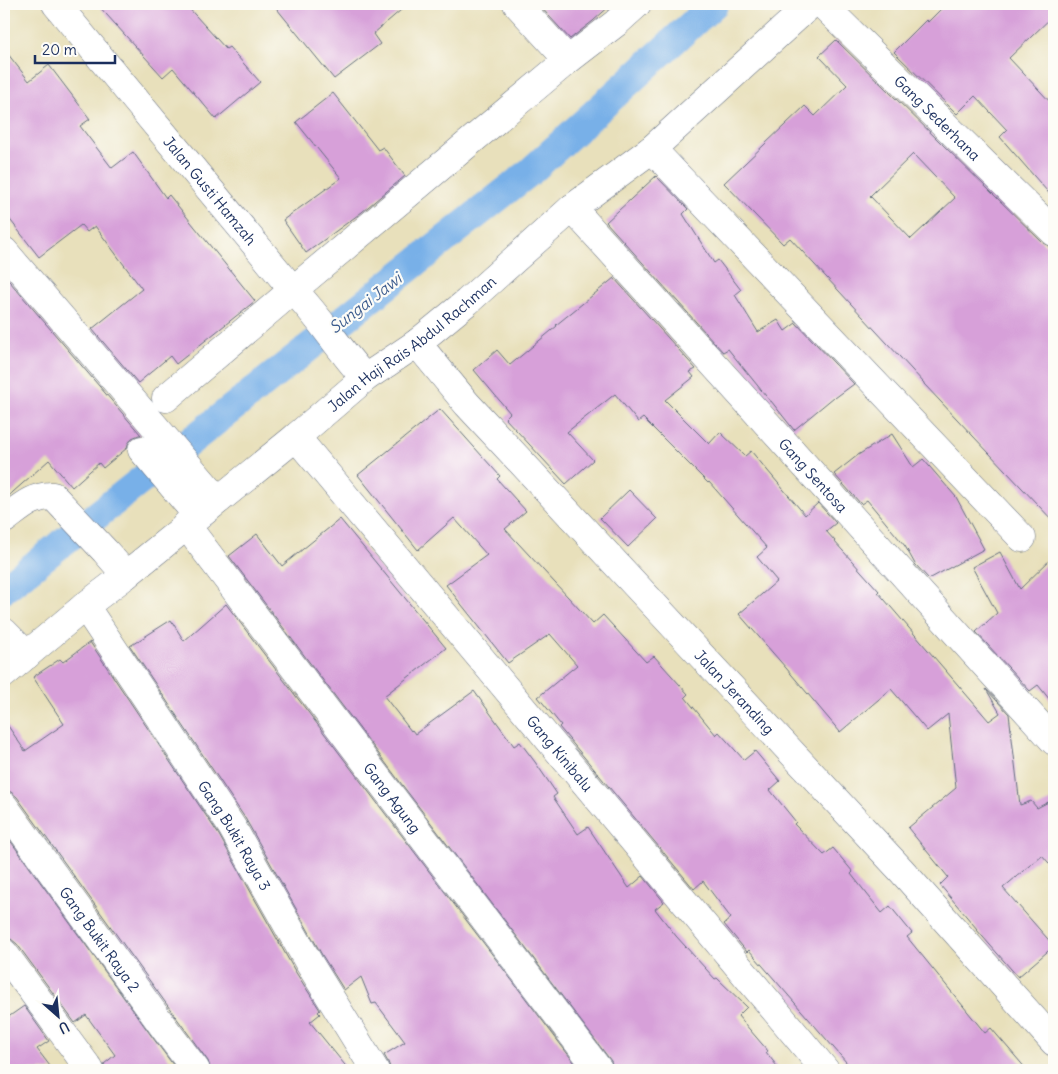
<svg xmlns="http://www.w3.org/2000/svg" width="1058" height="1074" font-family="Delius,sans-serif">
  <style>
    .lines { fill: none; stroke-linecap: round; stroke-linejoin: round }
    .canal { stroke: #78b0e8; stroke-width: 29 }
    .building { fill: #d7a0d9; fill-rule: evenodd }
    .minor-casing { stroke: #636d7f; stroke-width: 29 }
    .minor { stroke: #fff; stroke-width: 28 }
    .labels { text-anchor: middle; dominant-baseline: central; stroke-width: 4.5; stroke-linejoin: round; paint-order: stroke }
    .street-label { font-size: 15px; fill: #1b2f5e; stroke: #fdfcf7 }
    .water-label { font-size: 16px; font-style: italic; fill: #3c5c8e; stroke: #fdfcf7 }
  </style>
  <rect width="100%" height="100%" fill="#fdfcf7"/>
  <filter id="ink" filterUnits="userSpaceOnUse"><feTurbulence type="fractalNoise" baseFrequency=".02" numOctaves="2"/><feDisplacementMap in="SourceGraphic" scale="10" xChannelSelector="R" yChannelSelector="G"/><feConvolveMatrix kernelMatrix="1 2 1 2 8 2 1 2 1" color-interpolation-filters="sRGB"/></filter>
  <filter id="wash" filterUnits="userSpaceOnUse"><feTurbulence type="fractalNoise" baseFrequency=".0096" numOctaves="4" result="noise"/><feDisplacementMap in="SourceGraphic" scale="20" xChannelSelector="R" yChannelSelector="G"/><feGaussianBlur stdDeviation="1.12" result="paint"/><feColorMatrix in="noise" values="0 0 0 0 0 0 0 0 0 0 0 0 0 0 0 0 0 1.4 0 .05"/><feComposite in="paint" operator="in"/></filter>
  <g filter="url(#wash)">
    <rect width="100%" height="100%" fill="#e8e0bb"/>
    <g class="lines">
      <polyline class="canal" points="4,589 530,172 714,4"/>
    </g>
    <g id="blocks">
      <g class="building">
        <polygon points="97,4 185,4 226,49 229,47 260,82 216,119 173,68 163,77"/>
        <polygon points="273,4 408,4 373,34 380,44 334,79"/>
        <polygon points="538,4 612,4 593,21 570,39"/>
        <polygon points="946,4 1054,4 1054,15 1009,58 1054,106 1054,199 1000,137 1007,130 975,96 957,114 894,52 926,20 928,22"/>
        <path d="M836,40l207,203 8,4 3,4v271l-130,-138v-1l-134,-145 -7,6 -59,-61 81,-77 10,10 32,-31 -28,-29zM913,154l42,44 -44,41 -41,-43z"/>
        <polygon points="4,49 29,81 49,65 90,119 80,126 112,168 133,152 166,198 169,195 255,301 176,364 170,356 138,383 92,329 142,289 95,226 87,232 81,225 39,257 4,212"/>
        <polygon points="333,93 378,150 383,147 405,176 362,212 306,253 283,220 341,178 296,122"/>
        <polygon points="656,176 688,209 683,214 714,263 718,260 741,290 735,295 758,332 778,320 785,331 796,323 854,384 835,398 834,397 794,430 771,401 770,401 728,349 723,352 606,222"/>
        <polygon points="4,275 141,435 139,435 132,438 128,444 127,448 103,468 99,463 72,487 49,460 4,500"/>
        <polygon points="614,278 696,369 690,372 694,377 665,400 709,444 720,432 745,456 751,451 805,515 818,503 836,523 826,531 835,541 834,541 879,591 878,592 989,721 1000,713 986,689 1009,714 1020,805 1031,801 1037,808 1054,799 1054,869 1042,855 1003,888 1054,946 1018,977 976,929 977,929 940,885 948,877 908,828 956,788 948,714 927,731 891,689 840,732 786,668 739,614 777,581 757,557 767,548 709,482 708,483 643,418 638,422 615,394 567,432 593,460 566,484 505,418 510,413 474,370 497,350 510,365 557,326 556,325"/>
        <polygon points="440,409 500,476 497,479 526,511 505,529 593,624 603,615 646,662 654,656 688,694 685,697 716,735 719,732 744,760 755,751 780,781 770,790 796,822 794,824 824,855 833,848 853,872 851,874 882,913 890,906 912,933 907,937 985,1033 991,1028 1027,1070 853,1070 749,950 747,952 724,924 731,918 703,881 694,889 559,727 561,725 538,697 577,665 550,634 508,663 446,585 487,555 454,518 418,550 358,475"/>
        <polygon points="892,434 913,467 923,459 956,497 984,549 929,579 915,564 905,546 867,500 861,504 834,474 858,455"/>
        <polygon points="629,490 657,519 628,547 600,518"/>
        <polygon points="340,519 446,648 384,696 411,731 412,730 415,734 474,691 514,746 520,742 535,762 557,794 553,797 578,834 588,827 629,888 643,876 664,902 655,909 676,936 715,979 717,978 747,1007 738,1016 768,1051 766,1052 780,1070 614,1070 611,1061 229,556 257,534 282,566"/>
        <polygon points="1000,552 1020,589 1054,556 1054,705 1038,685 1030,691 976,632 997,613 972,567"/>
        <polygon points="226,604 580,1070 391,1070 388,1062 384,1055 405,1042 376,1003 372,1004 361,977 344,990 322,955 245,818 130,646 171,620 184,641"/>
        <polygon points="90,642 219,835 295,971 320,1010 318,1012 320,1014 310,1022 349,1070 211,1070 208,1061 178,1020 17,797 11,792 4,791 4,720 25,751 64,724 33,677 60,659 63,662"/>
        <polygon points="4,832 153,1038 177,1070 105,1070 104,1064 115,1055 86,1015 75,1023 17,944 11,939 4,938"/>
        <polygon points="24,1006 49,1041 37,1049 53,1070 4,1070 4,1020"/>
      </g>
    </g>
  </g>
  <g filter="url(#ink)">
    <use href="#blocks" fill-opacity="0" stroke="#636d7f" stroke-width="1"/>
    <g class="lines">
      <defs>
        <g id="minor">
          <path id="s1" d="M56,4l237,286c27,27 46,60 72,88"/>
          <polyline points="517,4 568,60"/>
          <path id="s2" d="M822,4l232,228"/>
          <polyline points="652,149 1022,538"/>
          <path id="s3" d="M572,208l482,533"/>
          <polyline points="4,251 218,500"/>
          <path id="s4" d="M417,343l50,61 434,466 153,172"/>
          <polyline points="166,398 293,290 568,60 616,23 637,4"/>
          <path id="s5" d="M296,437l529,633"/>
          <polyline points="142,450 198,516"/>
          <path d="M4,517l1,2c15,-11 28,-24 48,-23l52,55 21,24"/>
          <path id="s6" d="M186,525l413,545"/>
          <path id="s7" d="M85,606l147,221 77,136 66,107"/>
          <polyline points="4,632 27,655"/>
          <path id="s8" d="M4,674l81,-68 41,-31 170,-138 69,-59 52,-35 50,-41 105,-94 80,-59 159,-145"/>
          <path id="s9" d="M4,806l161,223 31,41"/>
          <polyline points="4,953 90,1070"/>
        </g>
      </defs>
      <use href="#minor" class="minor-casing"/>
      <use href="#minor" class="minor"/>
    </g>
  </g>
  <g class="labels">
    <g class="street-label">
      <text stroke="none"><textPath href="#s2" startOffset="162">Gang Sederhana</textPath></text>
      <text stroke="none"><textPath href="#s1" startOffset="242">Jalan Gusti Hamzah</textPath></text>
      <text stroke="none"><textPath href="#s8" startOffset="525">Jalan Haji Rais Abdul Rachman</textPath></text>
      <text stroke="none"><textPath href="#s3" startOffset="360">Gang Sentosa</textPath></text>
      <text stroke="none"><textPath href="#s4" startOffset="472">Jalan Jeranding</textPath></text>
      <text stroke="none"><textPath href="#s5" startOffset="412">Gang Kinibalu</textPath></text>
      <text stroke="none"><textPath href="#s6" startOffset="342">Gang Agung</textPath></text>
      <text stroke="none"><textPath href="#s7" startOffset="274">Gang Bukit Raya 3</textPath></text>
      <text stroke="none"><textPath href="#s9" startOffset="164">Gang Bukit Raya 2</textPath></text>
    </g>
    <g class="water-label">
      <text transform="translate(365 303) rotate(-38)">Sungai Jawi</text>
    </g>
  </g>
  <rect width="1058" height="1074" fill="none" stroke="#fdfcf7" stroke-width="20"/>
  <g transform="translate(58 1016) rotate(153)" stroke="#fdfcf7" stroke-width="4" paint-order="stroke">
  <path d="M0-4L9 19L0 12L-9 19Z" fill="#1b2f5e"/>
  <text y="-8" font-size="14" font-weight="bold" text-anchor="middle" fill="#1b2f5e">U</text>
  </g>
  <path d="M35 55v8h80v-8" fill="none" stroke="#1b2f5e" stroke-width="2.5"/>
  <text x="42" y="55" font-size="15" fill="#1b2f5e" stroke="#fdfcf7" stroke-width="4" paint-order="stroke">20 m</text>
</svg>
